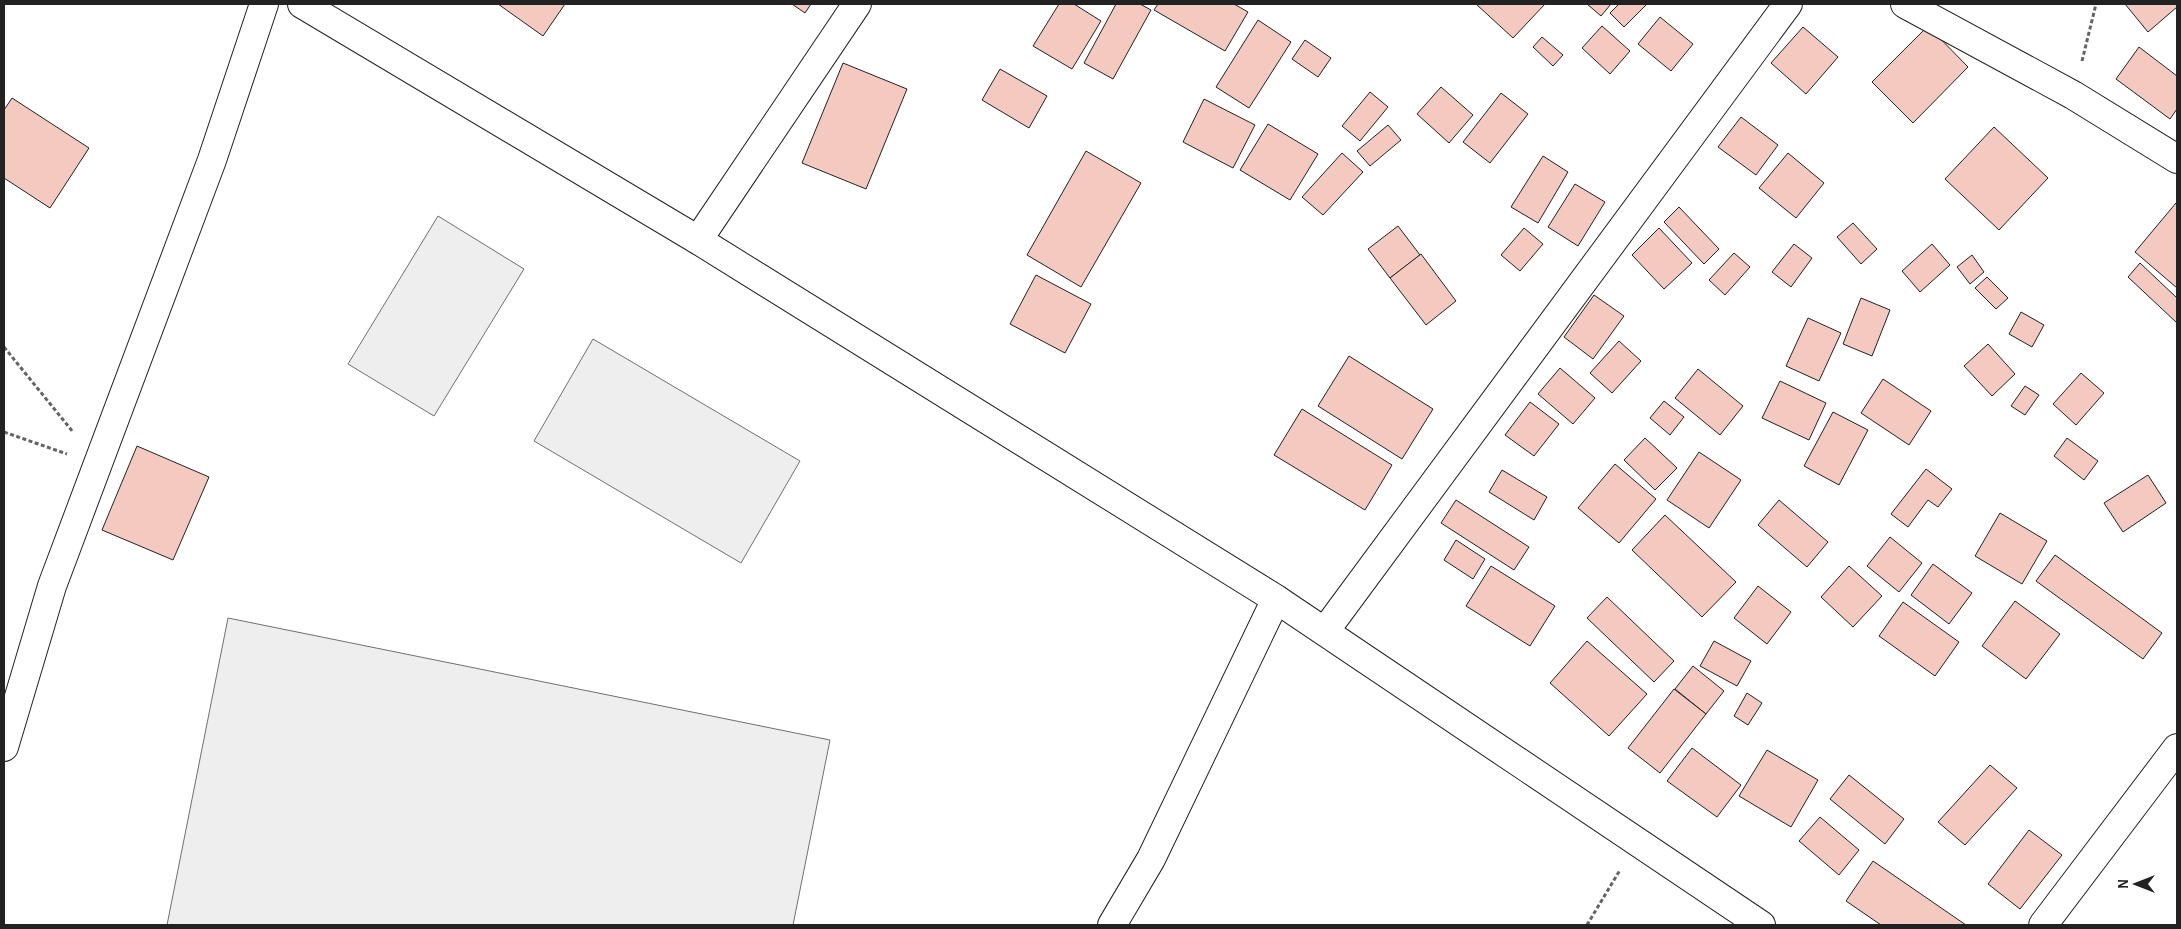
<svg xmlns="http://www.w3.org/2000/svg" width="2181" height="929" font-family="'Alegreya Sans',sans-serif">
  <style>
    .green { fill: #eee; stroke: #6f6f6f }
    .building { fill: #f3c9c0; stroke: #222 }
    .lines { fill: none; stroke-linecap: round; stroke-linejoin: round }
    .minor-casing { stroke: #222; stroke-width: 30 }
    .tertiary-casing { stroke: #222; stroke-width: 30 }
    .path { stroke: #646464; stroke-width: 3; stroke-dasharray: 4 2.5; stroke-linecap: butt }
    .minor { stroke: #fff; stroke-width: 28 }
    .tertiary { stroke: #fff; stroke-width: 28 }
  </style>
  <rect width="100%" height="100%" fill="#fff"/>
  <g class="green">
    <polygon points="438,216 524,269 434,416 348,364"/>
    <polygon points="593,339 800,461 741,563 534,441"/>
    <polygon points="228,618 830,740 793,925 167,925"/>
  </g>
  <g class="building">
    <polygon points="498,4 565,4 543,36"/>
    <polygon points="792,4 811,4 805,13"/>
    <polygon points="1059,4 1074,4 1101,21 1072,69 1033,46"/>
    <polygon points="1116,4 1140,4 1151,10 1113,79 1084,63"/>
    <polygon points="1158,4 1234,4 1248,12 1225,51 1154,10"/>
    <polygon points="1476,4 1545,4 1513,38"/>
    <polygon points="1587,4 1611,4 1601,16"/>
    <polygon points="1619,4 1647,4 1624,27 1610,13"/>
    <polygon points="2125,4 2177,4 2177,7 2148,32"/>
    <polygon points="1660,17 1693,44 1671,71 1638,44"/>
    <polygon points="1258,20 1291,42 1249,108 1216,87"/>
    <polygon points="1602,26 1630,51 1610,74 1582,48"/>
    <polygon points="1928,26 1968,67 1913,123 1872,82"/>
    <polygon points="1803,27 1838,57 1806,94 1771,63"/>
    <polygon points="1542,37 1563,55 1553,66 1533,47"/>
    <polygon points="1305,40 1331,58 1318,77 1292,59"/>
    <polygon points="2139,47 2177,76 2177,109 2170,119 2116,79"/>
    <polygon points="843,63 907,89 866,189 802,163"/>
    <polygon points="1000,69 1047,96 1029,128 982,100"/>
    <polygon points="1441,87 1473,115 1449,143 1417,114"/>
    <polygon points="1370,92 1388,107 1360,141 1342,126"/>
    <polygon points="1501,93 1528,114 1490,163 1463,142"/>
    <polygon points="12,98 89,148 50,208 4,178 4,110"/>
    <polygon points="1204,99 1255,125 1233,168 1183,142"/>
    <polygon points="1741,117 1778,145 1756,175 1718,147"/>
    <polygon points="1268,124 1318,154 1290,200 1240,170"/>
    <polygon points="1388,125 1401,140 1370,166 1357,151"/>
    <polygon points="1994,127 2048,178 1999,230 1945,179"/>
    <polygon points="1086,151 1141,183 1081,287 1027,255"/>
    <polygon points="1342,153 1363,172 1323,215 1302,197"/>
    <polygon points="1788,153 1824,183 1796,218 1759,188"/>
    <polygon points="1543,156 1568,172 1538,223 1511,207"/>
    <polygon points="1575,184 1605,202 1578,246 1548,227"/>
    <polygon points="2176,203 2177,205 2177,288 2135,252"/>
    <polygon points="1679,207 1719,249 1704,264 1664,222"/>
    <polygon points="1853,223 1877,249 1861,264 1837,237"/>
    <polygon points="1398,226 1420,255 1390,278 1368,249"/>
    <polygon points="1524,228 1543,244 1520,271 1501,255"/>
    <polygon points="1659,228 1692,263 1664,289 1632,255"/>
    <polygon points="1794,244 1812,258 1791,287 1772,272"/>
    <polygon points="1932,244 1950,265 1920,292 1902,271"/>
    <polygon points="1734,253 1750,267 1725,295 1709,280"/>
    <polygon points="1421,254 1456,301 1426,325 1390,278"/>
    <polygon points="1972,255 1984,272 1970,284 1957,267"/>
    <polygon points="2140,263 2177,298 2177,323 2128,277"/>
    <polygon points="1036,275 1091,304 1065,353 1010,324"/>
    <polygon points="1987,277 2008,298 1996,309 1975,288"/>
    <polygon points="1594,295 1624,316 1593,359 1564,337"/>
    <polygon points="1861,298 1890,310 1872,356 1843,344"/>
    <polygon points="2021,312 2044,325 2032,347 2009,334"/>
    <polygon points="1808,318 1841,333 1819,381 1786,366"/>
    <polygon points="1619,341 1641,361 1612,393 1590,373"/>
    <polygon points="1988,344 2015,374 1992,396 1964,366"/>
    <polygon points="1349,356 1433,409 1402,459 1318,406"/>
    <polygon points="1560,368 1595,398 1573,424 1538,394"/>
    <polygon points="1698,369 1743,406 1720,435 1675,398"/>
    <polygon points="2081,373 2104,393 2076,425 2053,404"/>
    <polygon points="1883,379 1931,411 1909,445 1861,413"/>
    <polygon points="1780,381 1826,403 1809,440 1762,418"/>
    <polygon points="2025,386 2039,395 2025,415 2011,406"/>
    <polygon points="1664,401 1684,417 1670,435 1650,418"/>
    <polygon points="1530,402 1559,424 1534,456 1505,435"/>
    <polygon points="1302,409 1392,465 1365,510 1274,455"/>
    <polygon points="1833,412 1868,430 1839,485 1804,466"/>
    <polygon points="1645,438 1677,468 1655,490 1624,460"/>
    <polygon points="2067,438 2098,461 2084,480 2054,456"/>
    <polygon points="137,446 209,477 173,560 102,530"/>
    <polygon points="1699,452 1741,480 1709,528 1667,500"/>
    <polygon points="1615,464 1656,499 1619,543 1578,508"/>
    <polygon points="1926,469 1952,489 1938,507 1928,500 1908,527 1891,514"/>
    <polygon points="1502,470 1547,497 1534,520 1489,492"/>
    <polygon points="2148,475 2166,503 2123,532 2104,503"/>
    <polygon points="1456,500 1529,547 1514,570 1441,523"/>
    <polygon points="1779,500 1828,542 1807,567 1758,525"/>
    <polygon points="2000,513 2047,541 2022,584 1975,556"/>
    <polygon points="1665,515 1736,582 1702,617 1632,550"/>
    <polygon points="1890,537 1922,563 1899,592 1867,566"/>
    <polygon points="1456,540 1485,559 1473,579 1444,560"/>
    <polygon points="2055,555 2162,633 2143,659 2036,581"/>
    <polygon points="1933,564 1972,593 1949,624 1911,595"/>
    <polygon points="1491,566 1555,606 1530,646 1466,606"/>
    <polygon points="1849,566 1882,596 1853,627 1821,597"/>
    <polygon points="1758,586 1791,612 1767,644 1734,618"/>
    <polygon points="1607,597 1674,661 1654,682 1587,618"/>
    <polygon points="2015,601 2060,634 2026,679 1982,646"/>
    <polygon points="1903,602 1959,642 1935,676 1879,636"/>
    <polygon points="1587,641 1647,694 1609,736 1550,683"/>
    <polygon points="1714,641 1751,661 1737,686 1700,666"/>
    <polygon points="1693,666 1724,691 1706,714 1675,689"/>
    <polygon points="1674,689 1706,714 1660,773 1628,748"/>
    <polygon points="1747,693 1762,703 1748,725 1734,716"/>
    <polygon points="1692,748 1741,785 1717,817 1667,781"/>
    <polygon points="1767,750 1818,780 1791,827 1739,796"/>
    <polygon points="1990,765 2017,788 1965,845 1938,822"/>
    <polygon points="1849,775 1904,819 1885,844 1830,799"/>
    <polygon points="1820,817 1859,850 1839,875 1799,841"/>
    <polygon points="2029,830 2062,855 2020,909 1988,884"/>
    <polygon points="1873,861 1966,925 1881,925 1846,901"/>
  </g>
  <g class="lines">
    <defs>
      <g id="minor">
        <polyline points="1905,4 2073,95 2177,159"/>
        <polyline points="698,240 857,4"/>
        <polyline points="1325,631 1788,4"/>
        <polyline points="4,747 52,586 212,160 264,4"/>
        <polyline points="1112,925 1151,859 1276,599"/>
        <polyline points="2043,925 2177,748"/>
      </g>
      <polyline id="tertiary" points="302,4 698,240 1276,599 1761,925"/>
    </defs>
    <use href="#minor" class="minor-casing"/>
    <use href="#tertiary" class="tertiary-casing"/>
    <g class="path">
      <polyline points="2082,61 2096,4"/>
      <polyline points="4,347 73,432"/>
      <polyline points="4,432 67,454"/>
      <polyline points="1587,925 1620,870"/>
    </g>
    <use href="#minor" class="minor"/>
    <use href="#tertiary" class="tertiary"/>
  </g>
  <rect width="2181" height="929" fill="none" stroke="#222222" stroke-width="10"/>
  <g transform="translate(2136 884) rotate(270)" stroke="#ffffff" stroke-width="4" paint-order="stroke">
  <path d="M0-4L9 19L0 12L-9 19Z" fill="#222222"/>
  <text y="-8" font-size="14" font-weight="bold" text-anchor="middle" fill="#222222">N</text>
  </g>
</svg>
